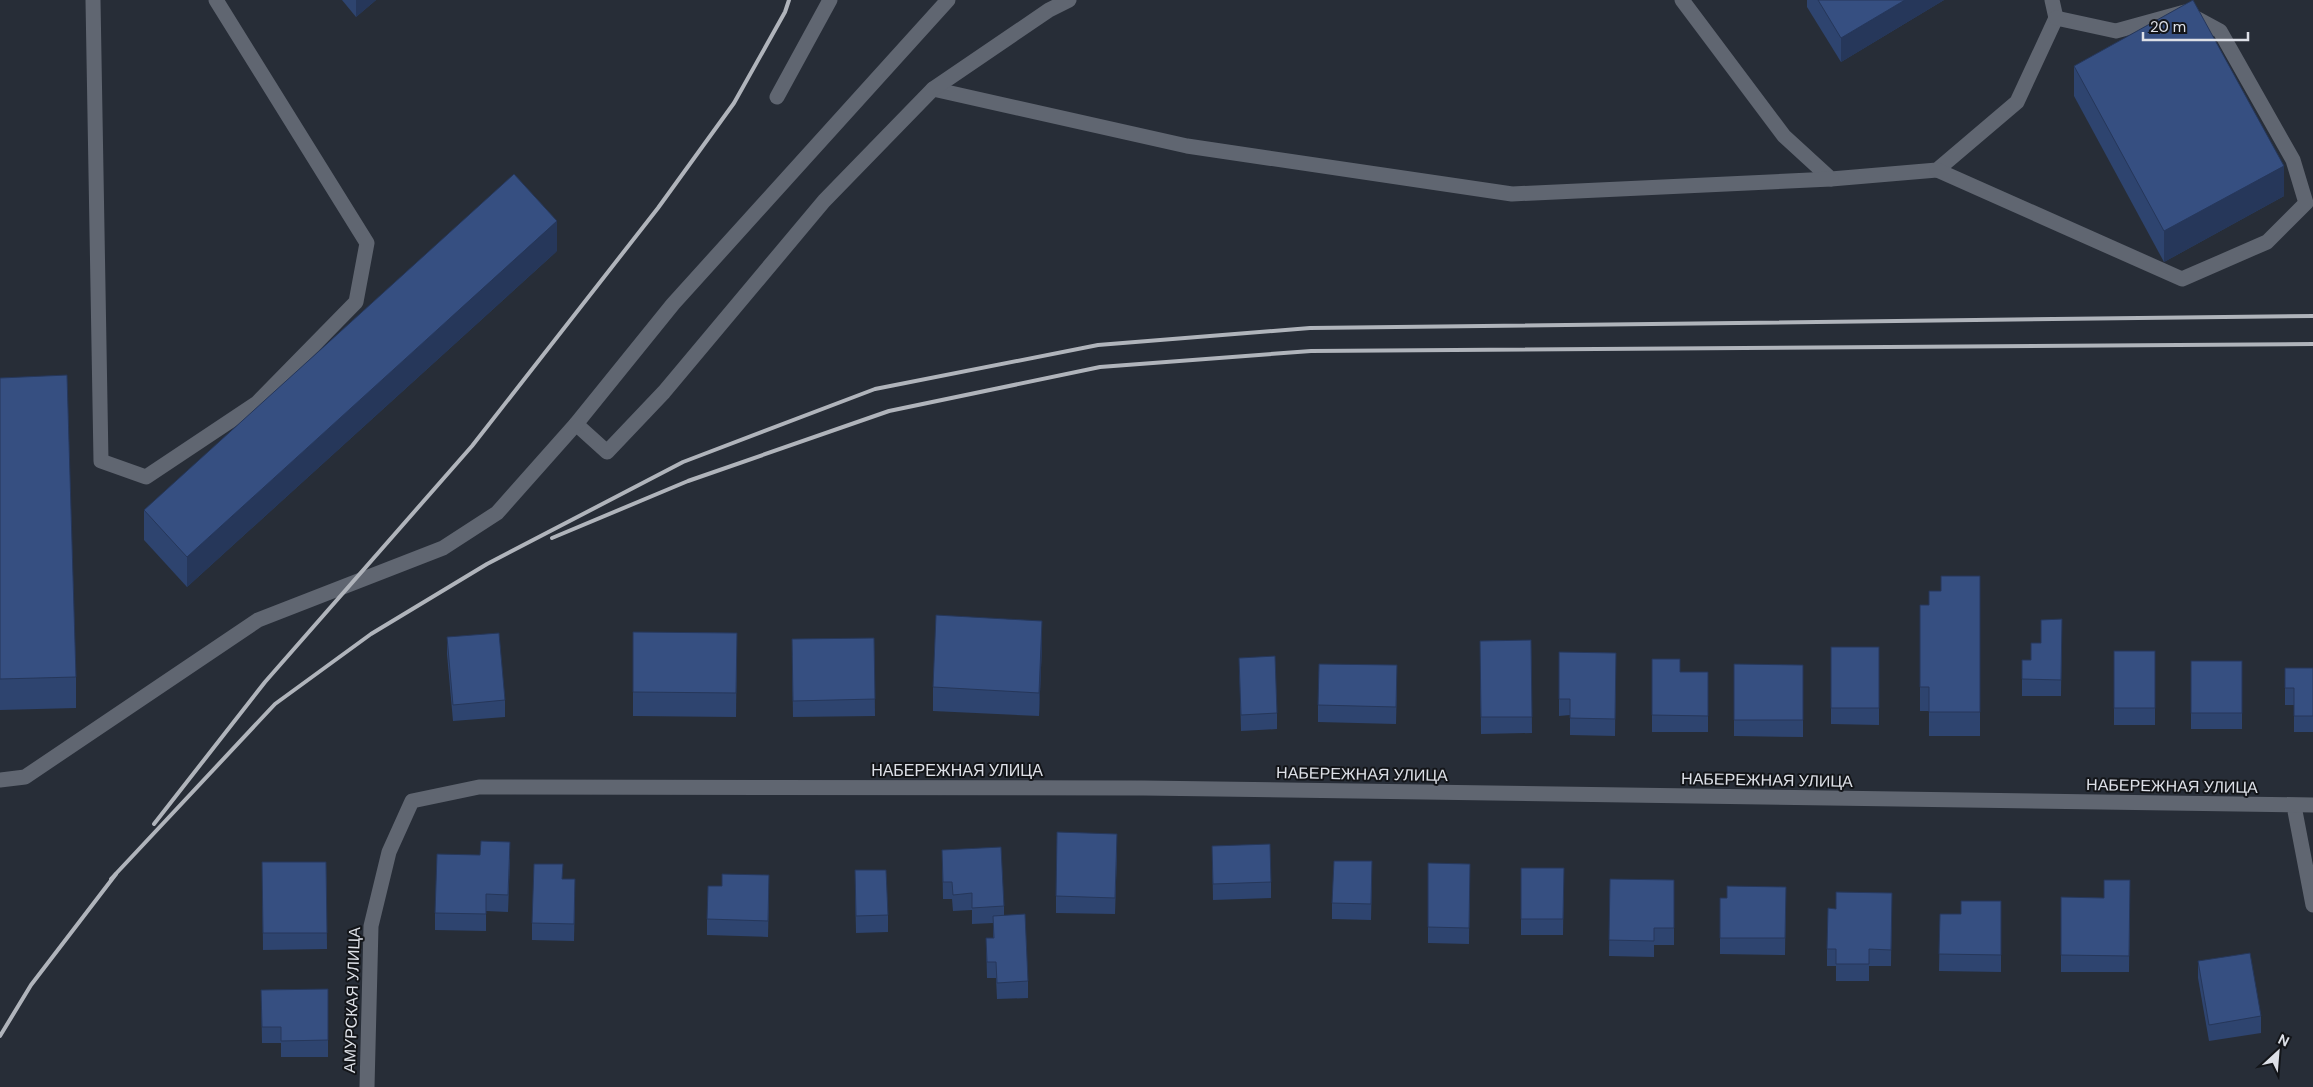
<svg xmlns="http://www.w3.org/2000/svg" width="2313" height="1087" font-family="'DM Sans',sans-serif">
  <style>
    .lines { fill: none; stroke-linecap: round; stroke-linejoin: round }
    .lane { stroke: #606671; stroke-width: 15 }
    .street { stroke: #606671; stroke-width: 15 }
    .rail { stroke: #b0b4bb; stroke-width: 4 }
    .wall { fill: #2e446f }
    .shaded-wall { fill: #26375a }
    .building { fill: #364f81; stroke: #26375a }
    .labels { text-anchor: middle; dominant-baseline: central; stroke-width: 4; stroke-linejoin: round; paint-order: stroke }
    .street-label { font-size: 16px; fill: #dde0e7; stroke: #131519 }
  </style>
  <rect width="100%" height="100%" fill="#272d37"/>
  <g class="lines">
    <g class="lane">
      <polyline points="93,0 101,461 146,477 257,403 356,302 367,243 216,0"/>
      <polyline points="1682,0 1784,136 1831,179 1937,170 2017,102 2056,18 2052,0"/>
      <polyline points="933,89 1187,146 1512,194 1831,179"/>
      <polyline points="777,97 830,0"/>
      <polyline points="1937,170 2182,279 2267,242 2306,203 2293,160 2220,31 2185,12 2116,31 2056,18"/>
      <polyline points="576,424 607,452 664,392 824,201 933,89 1049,10 1069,0"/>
    </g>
    <g class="street">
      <polyline points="0,780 25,777 258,620 443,548 497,513 576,424 673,304 948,0"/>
      <polyline points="2294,806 2313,905"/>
      <polyline points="367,1087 371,926 389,852 412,801 479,787 1144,788 2313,805"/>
    </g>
    <g class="rail">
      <polyline points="552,538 688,481 889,411 1100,367 1311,351 2313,344"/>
      <polyline points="154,824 265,682 472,446 658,208 734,103 785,12 789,0"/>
      <polyline points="111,879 275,704 371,634 487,564 683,462 875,389 1098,345 1310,328 2313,316"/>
      <polyline points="0,1036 31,985 116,874"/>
    </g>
  </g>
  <g class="wall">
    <polygon points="342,0 376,0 356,17"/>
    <polygon points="1807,0 1944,0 1841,62 1807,7"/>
    <polygon points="2074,66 2284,196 2164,262 2074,96"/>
    <polygon points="557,251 187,587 144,540 144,510"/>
    <polygon points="0,378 76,677 76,708 0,710"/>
    <polygon points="1980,576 1980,736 1929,736 1929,711 1920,711 1920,605 1929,605 1941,591"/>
    <polygon points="2062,619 2061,696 2022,696 2022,660 2031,660"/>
    <polygon points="633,632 737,633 736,717 633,716"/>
    <polygon points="447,637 505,700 505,717 453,721 447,654"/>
    <polygon points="874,638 875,716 793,717 792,656"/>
    <polygon points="1531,640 1532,733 1481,734 1480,641"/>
    <polygon points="1042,645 1039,716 933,711 933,687"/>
    <polygon points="1831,647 1879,647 1879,725 1831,724"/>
    <rect x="2114" y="651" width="41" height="74"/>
    <polygon points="1559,652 1616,653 1615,736 1570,735 1570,715 1559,716"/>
    <polygon points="1239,658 1277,713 1277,729 1241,731"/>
    <polygon points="1652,659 1680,672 1708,672 1708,732 1652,732"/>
    <rect x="2191" y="661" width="51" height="68"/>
    <polygon points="1734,664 1803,665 1803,737 1734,736"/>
    <polygon points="2285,668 2313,668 2313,732 2294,732 2294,705 2285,705"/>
    <polygon points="1397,682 1396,724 1318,722 1318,705"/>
    <polygon points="1212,846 1271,882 1271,898 1213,900"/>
    <polygon points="942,850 1004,906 1004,915 1028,981 1028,998 997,999 996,978 987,978 986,938 993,938 993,923 972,924 972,910 953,911 952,899 943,899"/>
    <polygon points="1117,851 1115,914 1056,913 1056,896"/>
    <polygon points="480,855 510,859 508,912 486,911 486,931 435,930 435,913"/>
    <polygon points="262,862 326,862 327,949 263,950"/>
    <polygon points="1428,863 1470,864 1469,944 1428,943"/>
    <polygon points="1521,868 1564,868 1563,935 1521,935"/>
    <polygon points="1372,878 1371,920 1332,919 1332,903"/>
    <polygon points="563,879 575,896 574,941 532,940 532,923"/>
    <polygon points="1610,879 1674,880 1674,945 1654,945 1654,957 1609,956"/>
    <polygon points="2130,880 2129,972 2061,972 2061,897 2104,898"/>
    <polygon points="855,887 888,915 888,932 856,933"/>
    <polygon points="1786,887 1785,955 1720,954 1720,898 1727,898"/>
    <polygon points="769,892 768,937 707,935 707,919"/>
    <polygon points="1892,893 1891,966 1869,966 1869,981 1836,981 1836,966 1827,966 1827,949 1836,909"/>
    <polygon points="2001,901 2001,972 1939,971 1940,914 1961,914"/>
    <polygon points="2198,961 2261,1016 2261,1033 2209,1041 2198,978"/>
    <polygon points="328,989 328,1057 281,1057 281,1043 262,1043 261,990"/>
  </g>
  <g class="shaded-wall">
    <polygon points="356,0 376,0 356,17"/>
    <polygon points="1905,0 1944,0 1841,62 1841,38"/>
    <polygon points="2284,166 2284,196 2164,262 2164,231"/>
    <polygon points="557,221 557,251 187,587 187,557"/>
    <polygon points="1042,621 1042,645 1039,716 1039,693"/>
  </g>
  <g class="building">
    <polygon points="1818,0 1905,0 1841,38"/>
    <polygon points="2193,0 2284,166 2164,231 2074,66"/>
    <polygon points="514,174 557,221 187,557 144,510"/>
    <polygon points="67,375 76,677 0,679 0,378"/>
    <polygon points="1941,576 1980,576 1980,712 1929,712 1929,687 1920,687 1920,605 1929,605 1929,591 1941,591"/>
    <polygon points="936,615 1042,621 1039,693 933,687"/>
    <polygon points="2062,619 2061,680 2022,679 2022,660 2031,660 2031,643 2041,643 2041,620"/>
    <polygon points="633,632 737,633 736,693 633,692"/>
    <polygon points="499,633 505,700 453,705 447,637"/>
    <polygon points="874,638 875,699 793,701 792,639"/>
    <polygon points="1531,640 1532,717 1481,717 1480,641"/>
    <rect x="1831" y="647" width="48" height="61"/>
    <rect x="2114" y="651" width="41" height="57"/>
    <polygon points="1559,652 1616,653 1615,719 1570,718 1570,699 1559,699"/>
    <polygon points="1275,656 1277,713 1241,715 1239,658"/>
    <polygon points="1652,659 1680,659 1680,672 1708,672 1708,716 1652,715"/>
    <rect x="2191" y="661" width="51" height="52"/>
    <polygon points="1319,664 1397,665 1396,707 1318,705"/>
    <polygon points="1734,664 1803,665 1803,720 1734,720"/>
    <polygon points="2285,668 2313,668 2313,716 2294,716 2294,688 2285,688"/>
    <polygon points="1057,832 1117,834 1115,898 1056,896"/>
    <polygon points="481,841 510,842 508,895 486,894 486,914 435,913 437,854 480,855"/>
    <polygon points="1270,844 1271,882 1213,884 1212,846"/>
    <polygon points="1001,847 1004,906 972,908 972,893 953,895 952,882 943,882 942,850"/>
    <polygon points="1334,861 1372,861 1371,904 1332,903"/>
    <polygon points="262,862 326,862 327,933 263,933"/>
    <polygon points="1428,863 1470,864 1469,928 1428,927"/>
    <polygon points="534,864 563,864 562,879 575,879 574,924 532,923"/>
    <polygon points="1521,868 1564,868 1563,919 1521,919"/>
    <polygon points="855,870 886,870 888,915 856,916"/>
    <polygon points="722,874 769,875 768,921 707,919 708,886 722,886"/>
    <polygon points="1610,879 1674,880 1674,928 1654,928 1654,941 1609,940"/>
    <polygon points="2104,880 2130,880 2129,956 2061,955 2061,897 2104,898"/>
    <polygon points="1727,886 1786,887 1785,938 1720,938 1720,898 1727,898"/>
    <polygon points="1836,892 1892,893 1891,950 1869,949 1869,964 1836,964 1836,949 1827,949 1828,908 1836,909"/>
    <polygon points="1961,901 2001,901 2001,955 1939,954 1940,914 1961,914"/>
    <polygon points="1025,914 1028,981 997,983 996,962 987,962 986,938 994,938 993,916"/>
    <polygon points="2250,953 2261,1016 2209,1025 2198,961"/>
    <polygon points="328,989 328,1040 281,1041 281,1027 262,1027 261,990"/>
  </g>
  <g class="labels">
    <g class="street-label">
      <text x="957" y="770">НАБЕРЕЖНАЯ УЛИЦА</text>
      <text transform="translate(1362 774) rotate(1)">НАБЕРЕЖНАЯ УЛИЦА</text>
      <text transform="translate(1767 780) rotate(1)">НАБЕРЕЖНАЯ УЛИЦА</text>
      <text transform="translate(2172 786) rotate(1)">НАБЕРЕЖНАЯ УЛИЦА</text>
      <text transform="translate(352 1000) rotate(-88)">АМУРСКАЯ УЛИЦА</text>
    </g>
  </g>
  <g transform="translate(2278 1052) rotate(26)" stroke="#131519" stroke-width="4" paint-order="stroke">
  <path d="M0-4L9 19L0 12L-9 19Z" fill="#dde0e7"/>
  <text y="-8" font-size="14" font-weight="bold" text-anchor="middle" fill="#dde0e7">N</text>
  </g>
  <path d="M2143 32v8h105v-8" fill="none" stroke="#dde0e7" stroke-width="2.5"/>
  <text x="2150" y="32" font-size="15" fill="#dde0e7" stroke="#131519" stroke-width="4" paint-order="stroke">20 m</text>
</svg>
